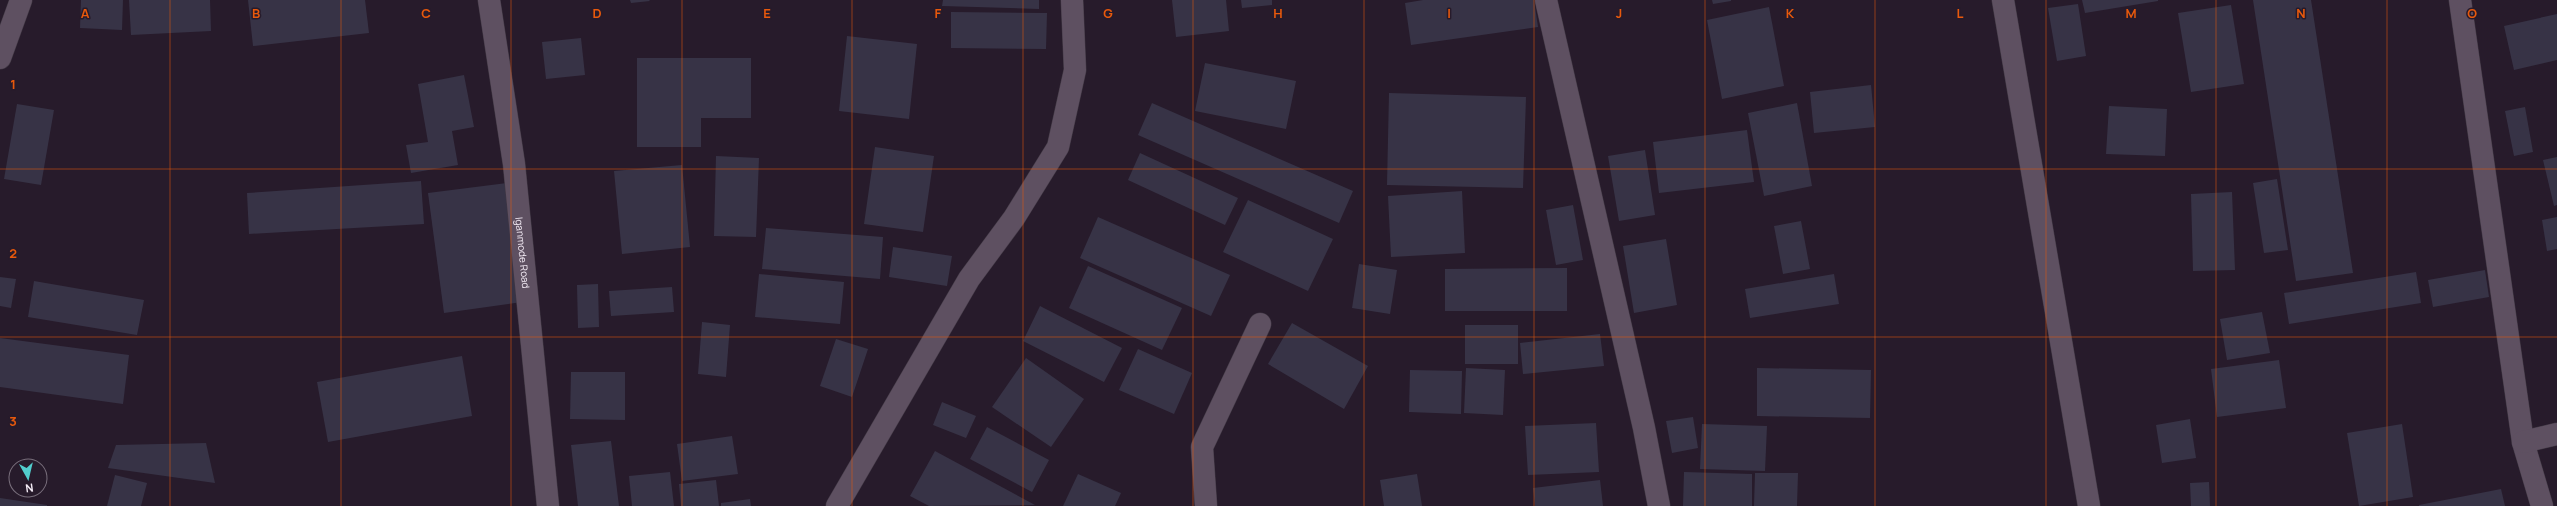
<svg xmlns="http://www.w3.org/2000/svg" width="2557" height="506" font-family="Manrope,sans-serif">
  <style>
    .building { fill: #373346 }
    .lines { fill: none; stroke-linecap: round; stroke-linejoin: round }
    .minor-casing { stroke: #423945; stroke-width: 23 }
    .tertiary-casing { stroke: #423945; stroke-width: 23 }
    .minor { stroke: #5e5061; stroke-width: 22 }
    .tertiary { stroke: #5e5061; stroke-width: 22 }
    .grid { fill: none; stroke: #e8590c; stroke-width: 1; stroke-opacity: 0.55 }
    .labels { text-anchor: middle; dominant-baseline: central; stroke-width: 3; stroke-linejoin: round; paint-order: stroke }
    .street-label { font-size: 10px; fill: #f4ecf6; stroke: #271b2b }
    .grid-label { font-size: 13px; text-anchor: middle; font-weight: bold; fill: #e8590c; stroke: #271b2b; stroke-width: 3; stroke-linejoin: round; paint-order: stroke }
  </style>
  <rect width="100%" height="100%" fill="#271b2b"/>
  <g class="building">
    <polygon points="81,0 123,0 122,30 80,28"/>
    <polygon points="129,0 210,0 211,31 131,35"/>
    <polygon points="248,0 365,0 369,33 253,46"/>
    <polygon points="630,0 649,0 650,1 631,3"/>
    <polygon points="943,0 1039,0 1039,9 942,6"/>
    <polygon points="1172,0 1226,0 1229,31 1176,37"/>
    <polygon points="1241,0 1272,0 1272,5 1242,8"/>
    <polygon points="1423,0 1534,0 1538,27 1411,45 1405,3"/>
    <polygon points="1712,0 1731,0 1731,1 1713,4"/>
    <polygon points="2082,0 2158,0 2158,1 2085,13"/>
    <polygon points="2253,0 2311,0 2353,273 2296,281"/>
    <polygon points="2078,4 2086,56 2057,61 2048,8"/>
    <polygon points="2231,5 2244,84 2191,92 2178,13"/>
    <polygon points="1769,7 1784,86 1722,99 1707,20"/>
    <polygon points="951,12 1047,13 1046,49 951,48"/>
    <polygon points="2557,14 2557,60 2514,70 2504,26"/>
    <polygon points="847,36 917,44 909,119 839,111"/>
    <polygon points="581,38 585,75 546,79 542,42"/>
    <polygon points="637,58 751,58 751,118 701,118 701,147 637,147"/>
    <polygon points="1205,63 1296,81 1286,129 1195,111"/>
    <polygon points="464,75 474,127 452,131 458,165 411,173 406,145 428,142 418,84"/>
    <polygon points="1871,85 1875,127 1814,133 1810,92"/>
    <polygon points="1389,93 1526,97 1523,188 1387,185"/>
    <polygon points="1152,103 1353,191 1339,223 1138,135"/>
    <polygon points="1797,103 1812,186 1764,196 1748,113"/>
    <polygon points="17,104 54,110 41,185 4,179"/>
    <polygon points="2109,106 2167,109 2165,156 2106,154"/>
    <polygon points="2525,107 2533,152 2514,156 2505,111"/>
    <polygon points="1747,130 1754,182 1659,193 1653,142"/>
    <polygon points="875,147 934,156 923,232 864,224"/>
    <polygon points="1645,150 1655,215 1619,221 1608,156"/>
    <polygon points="1140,153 1238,198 1225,225 1128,180"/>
    <polygon points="716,156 759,158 756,237 714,236"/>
    <polygon points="2557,157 2557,205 2554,206 2543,160"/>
    <polygon points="682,165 690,247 622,254 614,171"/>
    <polygon points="2277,179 2288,250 2264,253 2253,183"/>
    <polygon points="421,181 424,224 249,234 247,193"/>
    <polygon points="507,183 522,302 444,313 428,193"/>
    <polygon points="1462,191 1465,253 1391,257 1388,196"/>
    <polygon points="2232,192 2235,270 2193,271 2191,194"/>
    <polygon points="1248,200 1333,239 1308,291 1223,252"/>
    <polygon points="1573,205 1583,260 1556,265 1546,210"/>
    <polygon points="1098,217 1230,275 1211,316 1080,258"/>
    <polygon points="2557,217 2557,249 2547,251 2542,220"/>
    <polygon points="1801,221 1810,269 1783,274 1774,226"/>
    <polygon points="766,228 883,237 880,279 762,269"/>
    <polygon points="1666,239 1677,305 1634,313 1623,246"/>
    <polygon points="893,247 952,256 947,286 889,277"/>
    <polygon points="1359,264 1397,270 1390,314 1352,308"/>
    <polygon points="1088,266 1182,308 1162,350 1069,308"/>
    <polygon points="1567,268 1567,311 1445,311 1445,269"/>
    <polygon points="2485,270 2489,297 2433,307 2428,280"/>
    <polygon points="2416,272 2421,303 2289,324 2284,293"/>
    <polygon points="759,274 844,282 840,324 755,317"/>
    <polygon points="1834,274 1839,304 1750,318 1745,289"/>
    <polygon points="0,277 16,279 11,308 0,306"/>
    <polygon points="34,281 144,300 137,335 28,317"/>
    <polygon points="598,284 599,327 578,328 577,285"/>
    <polygon points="672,287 674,312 611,316 609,291"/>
    <polygon points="1040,306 1122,348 1104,382 1023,341"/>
    <polygon points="2262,312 2270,353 2227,360 2220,319"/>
    <polygon points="702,322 730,325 726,377 698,374"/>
    <polygon points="1292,323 1368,366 1344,409 1268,364"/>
    <rect x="1465" y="325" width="53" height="39"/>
    <polygon points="1600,334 1604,366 1523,374 1520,343"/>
    <polygon points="0,338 129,355 123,404 0,387"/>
    <polygon points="836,339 868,349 852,397 820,386"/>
    <polygon points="1138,349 1192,373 1174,414 1119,390"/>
    <polygon points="462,356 472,416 328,442 317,382"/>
    <polygon points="1026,358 1084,399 1051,447 992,407"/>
    <polygon points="2279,360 2286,408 2217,417 2211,369"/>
    <polygon points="1466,368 1505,370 1503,415 1464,413"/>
    <polygon points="1757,368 1871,370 1870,418 1757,416"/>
    <polygon points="1410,370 1462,371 1461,414 1409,412"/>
    <polygon points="571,372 625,372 625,420 570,419"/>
    <polygon points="942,402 976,416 966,438 933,425"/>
    <polygon points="1693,417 1698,448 1672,453 1666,421"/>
    <polygon points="2190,419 2196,458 2162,463 2156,425"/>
    <polygon points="1596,423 1599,472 1528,475 1525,426"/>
    <polygon points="1702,424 1767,426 1765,471 1700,469"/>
    <polygon points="2402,424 2413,497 2359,506 2347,433"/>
    <polygon points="987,427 1049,460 1032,492 970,459"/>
    <polygon points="732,436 738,474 682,481 677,444"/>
    <polygon points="611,441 619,506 578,506 571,445"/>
    <polygon points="206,443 215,483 108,468 116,445"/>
    <polygon points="935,451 1035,505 929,506 910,496"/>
    <polygon points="670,472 674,506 632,506 629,476"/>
    <polygon points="1684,472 1752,474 1752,506 1683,506"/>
    <polygon points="1755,473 1798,473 1797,506 1754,506"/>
    <polygon points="1078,474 1121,493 1115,506 1063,506"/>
    <polygon points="1417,474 1422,506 1384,506 1380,480"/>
    <polygon points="115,475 147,483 141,506 107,506"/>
    <polygon points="716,480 719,506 681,506 679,484"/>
    <polygon points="1600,480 1603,506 1535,506 1533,488"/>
    <polygon points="2209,482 2210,506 2191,506 2190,483"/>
    <polygon points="2501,489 2505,506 2419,506 2419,505"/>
    <polygon points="0,498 47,505 47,506 0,506"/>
    <polygon points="750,499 751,506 721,506 721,503"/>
  </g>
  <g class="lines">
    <defs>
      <g id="minor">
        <path id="s1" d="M489,0l25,164 34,342"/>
        <polyline points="1546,0 1644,428 1659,506"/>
        <polyline points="2003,0 2089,506"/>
        <polyline points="2460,0 2523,442 2542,506"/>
        <polyline points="2523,442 2557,434"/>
        <polyline points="837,506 969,279 1014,218 1058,147 1075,70 1072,0"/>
        <polyline points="1206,506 1202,447 1260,324"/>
      </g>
      <polyline id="tertiary" points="0,58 21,0"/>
    </defs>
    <use href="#minor" class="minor-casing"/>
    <use href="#tertiary" class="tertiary-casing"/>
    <use href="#minor" class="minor"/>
    <use href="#tertiary" class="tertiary"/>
  </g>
  <path class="grid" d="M170,0v506M341,0v506M511,0v506M682,0v506M852,0v506M1023,0v506M1193,0v506M1364,0v506M1534,0v506M1705,0v506M1875,0v506M2046,0v506M2216,0v506M2387,0v506M0,169h2557M0,337h2557"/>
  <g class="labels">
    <g class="street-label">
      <text stroke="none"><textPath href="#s1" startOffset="255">Iganmode Road</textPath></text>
    </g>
  </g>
  <g class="grid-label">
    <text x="85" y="18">A</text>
    <text x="256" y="18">B</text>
    <text x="426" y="18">C</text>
    <text x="597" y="18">D</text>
    <text x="767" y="18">E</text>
    <text x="938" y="18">F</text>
    <text x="1108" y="18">G</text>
    <text x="1278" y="18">H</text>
    <text x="1449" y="18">I</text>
    <text x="1619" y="18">J</text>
    <text x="1790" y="18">K</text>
    <text x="1960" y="18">L</text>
    <text x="2131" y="18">M</text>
    <text x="2301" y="18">N</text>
    <text x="2472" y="18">O</text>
    <text x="13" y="89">1</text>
    <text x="13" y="258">2</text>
    <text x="13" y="426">3</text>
  </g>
  <g transform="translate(28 478) rotate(172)"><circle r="19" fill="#271b2b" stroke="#796f7c"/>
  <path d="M0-3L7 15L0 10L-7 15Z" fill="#52cdcd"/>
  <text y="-6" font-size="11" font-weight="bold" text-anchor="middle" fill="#f4ecf6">N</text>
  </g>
</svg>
